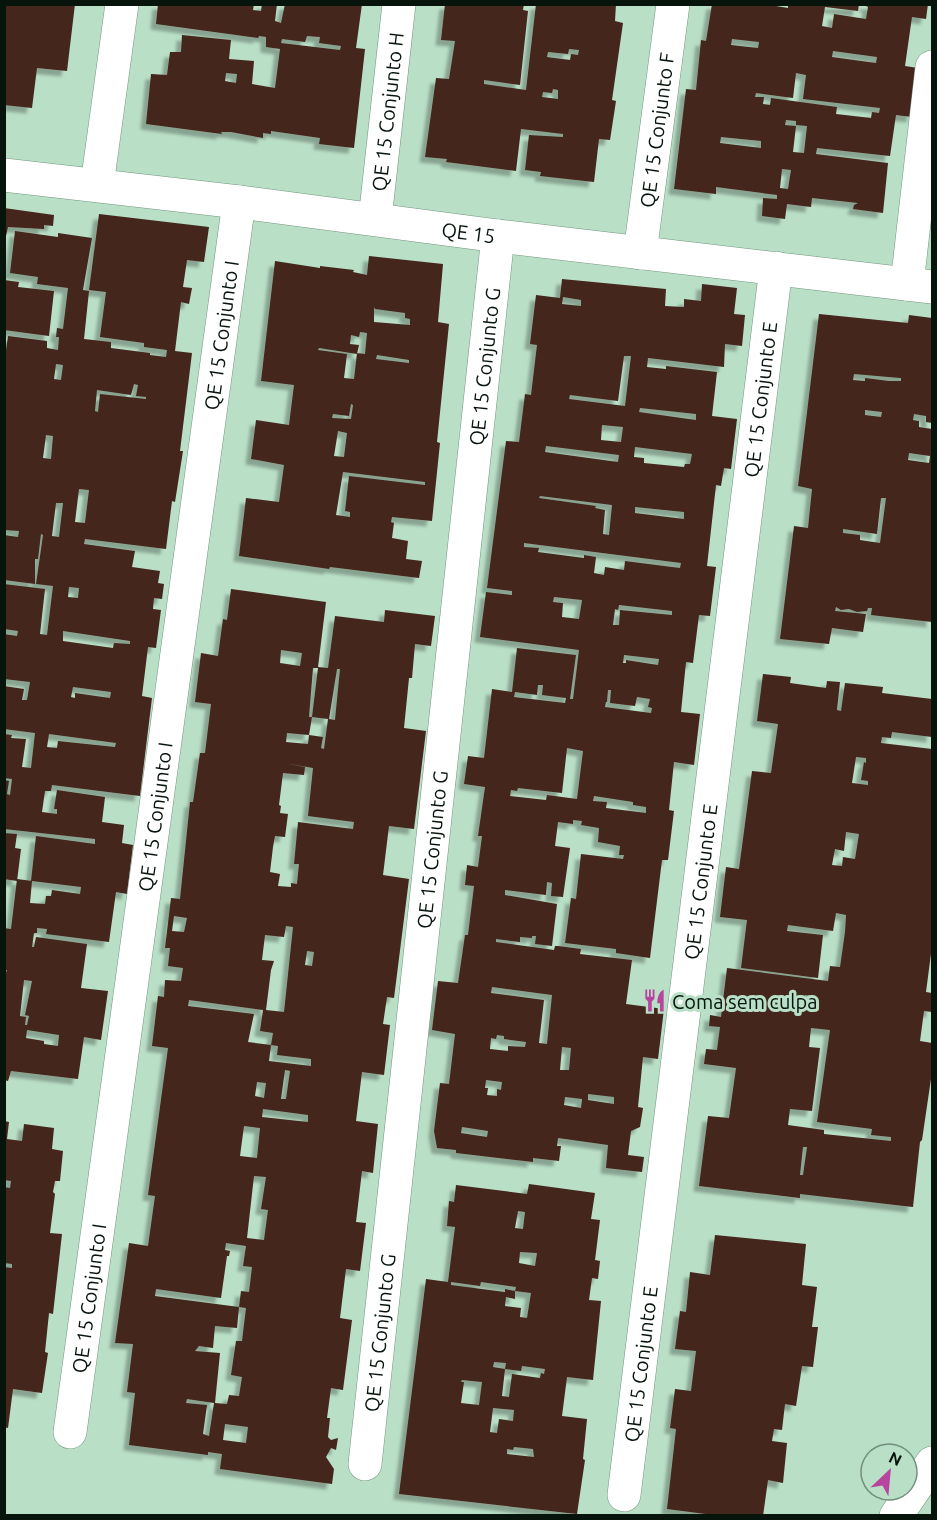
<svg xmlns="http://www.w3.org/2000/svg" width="937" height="1520" font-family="Ubuntu,sans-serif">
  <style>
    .building { fill: #45251c; fill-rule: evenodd; filter: url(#shadow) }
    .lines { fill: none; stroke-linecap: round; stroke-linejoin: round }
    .street-casing { stroke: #72967f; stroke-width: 34 }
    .secondary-casing { stroke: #72967f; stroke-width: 34 }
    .street { stroke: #fff; stroke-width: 33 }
    .secondary { stroke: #fff; stroke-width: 33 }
    .labels { text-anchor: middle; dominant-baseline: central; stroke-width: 6; stroke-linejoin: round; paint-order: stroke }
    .street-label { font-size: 20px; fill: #07140c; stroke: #b9dfc6 }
    .poi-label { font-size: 20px; fill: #07140c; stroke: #b9dfc6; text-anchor: start }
  </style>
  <defs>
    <filter id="shadow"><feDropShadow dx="-5.5" dy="5.5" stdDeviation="1.5" flood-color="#0004"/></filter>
  </defs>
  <rect width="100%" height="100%" fill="#b9dfc6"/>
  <g class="building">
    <polygon points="4,4 75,4 67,71 37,68 32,108 4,105"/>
    <path d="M158,4h96l-1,6 8,1 1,-7h15l-2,17 6,2 4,-19h77l-6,44 9,1 -11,99 -35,-4 1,-6 -49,-7v3l-8,-1v5l-32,-6h-10l1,2 -76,-10 5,-50 16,1 3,-23h11l1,-17 49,5 -2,19 25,2 -2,23 23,4 5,-39 -14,-2v-10l-7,-1 -1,2 -102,-14zM307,36l13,1 -1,6 22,3 -1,4 -59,-7 1,-4 23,3zM226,73l11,1 -1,9 -11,-2z"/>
    <path d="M445,4h79l-1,6 5,1 -8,74 -36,-5v4l42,6 10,-86h80l-1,17 8,2 -11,77 4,1 -6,39 -11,-1 -5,43 -54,-6 1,-4 -16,-2 4,-35 34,2v-3l-42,-5 -5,42 -70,-9 1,-3 -22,-2 11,-79 13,1 6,-38 -14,-1zM569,49l10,1 -1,5 -7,-1 -1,6 -23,-3 1,-5 20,2zM553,89l5,1v9l-16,-2 1,-5 9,1z"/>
    <path d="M712,4h52l24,4v-4h71l-1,7 -33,-4 -3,19 10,2 2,-14 32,5 2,-12 -6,-3h66l-2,15 -14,-2 -7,49 13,2 -6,49 -16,-2 -6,41 -73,-8 -1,6 72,9 -5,50 -30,-4 1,-4 4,-2 -46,-5 -1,9 -24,-3 -2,15 -23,-3 1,-18 14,1v-4l-61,-8v7l-42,-5 12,-100 10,1 5,-50 5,1zM732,39l27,3 -1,6 -27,-3zM833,51l44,6 -1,6 -44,-6zM796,73l10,2 -3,24 77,9 -1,5 -7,-1 -1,6 -35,-4 1,-7 -66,-9 -1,7 -7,-1 1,-7h-9l1,-4 37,5zM786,120l10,1v4l11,1 -3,27 -11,-1 3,-26 -11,-1zM721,137l40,4v7l-41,-5zM782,169l9,1 -3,19 -8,-1z"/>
    <polygon points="4,208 54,215 53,226 44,225 44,229 8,227 4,245"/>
    <path d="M99,214l110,13 -5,35 -17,-2 -4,27 9,1 -3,16 -8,-2 -6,49 17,2 -12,98h3l-8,51 -3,-1 -6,48 -81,-10 -1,5 51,7 -3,16 28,4 -2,12 6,1 -2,15 -8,-1 -1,11 8,1 -5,38 -8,-1 -6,49 10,2 -12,98 -88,-11 -1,6h-6l-3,21 15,2v-5h-3l3,-19 48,7 -3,25 22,3 -2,18 11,2 -6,49 -11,-2 -7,50 -63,-8 1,-5 -10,-1v5h-3l-2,14h2l2,-10 51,7 -6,44 27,3 -7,49 -17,-3 -6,42 -67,-8 -3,10 -4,-1v-102l3,-8h-3v-42l7,1 6,-50 15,2h-1l5,-45 59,8v-5l-91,-10v-49l5,1 -2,13 3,1 2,-16 -8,-1v-44l8,1 -1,3 15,1 -4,28 9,1 4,-35 -31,-4v-43l20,3 -2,11h5l3,-18 -26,-3v-45l13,2 1,-5 -14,-2v-45l41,5 -5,45 7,1 6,-49 -17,-2 7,-49 -2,-1 -3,25h-3v25l-31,-4v-45l14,2 1,-6 -15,-1v-165l4,-29 39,5v7l11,2 1,-13h-3l1,-9 6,1 5,-41 -31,-4 1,-7 -28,-4 5,-42 43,6v-4l34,5 -9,52 6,1 -5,48 27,3v6l39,5v2l16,2 1,-7 -23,-3v-4l-44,-6 6,-45 -17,-2zM56,364l7,1 -2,15 -7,-1zM134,384l4,1 -2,11 10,1v2l-46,-5 -2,18 -3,-1 2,-21 34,5zM46,435l7,1 -2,23 -8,-1zM79,489l10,1 -4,33 -10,-1zM56,503h7l-4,34 -7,-1zM69,587l10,1 -1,10 -10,-1zM63,631l67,10v3l-16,-1 -1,5 -50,-7zM73,687l38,5 -1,6 -35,-5v5l-4,-1zM49,734l67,9 -1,4 -57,-6 -1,7 -10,-1zM32,881l49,6 -1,7 -28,-4 -1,6h-5l-1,8 -15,-1zM24,980l8,1 -7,34 4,1 -2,9h-2l1,-8 -6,-1zM27,1030l32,5 -1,11 -14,-2v-3l-18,-3z"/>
    <path d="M369,256l74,8 -5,58 11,2 -12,118 3,1 -8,78 -40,-4 -1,5 3,1 -2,15 16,3 -2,18 16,2 -3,17 -89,-11 -1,2 -90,-13 7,-58 33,4 5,-37 -33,-6 5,-39 33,5 5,-40 -33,-4 14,-120 45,7v-2l34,4 -1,2 14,3zM374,307l1,2 30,4v5l5,1v6l-36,-3zM360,332l7,1 -2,21 -8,-1 -3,26 -10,-1 3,-24 -29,-4 1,-2 38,6 2,-9 -9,-1 1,-9 8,2zM377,355l32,5v3l-33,-4zM351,404l2,1 -2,14 -19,-1 1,-4 16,2zM338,431l9,2 -3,24 -10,-1zM343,472l82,10v3l-76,-9 -4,35 5,1v5l-14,-2z"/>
    <path d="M562,279l104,10 -1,17 19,1v-8l17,2 1,-17 35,4 -3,26 11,1 -3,31 -17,-2 -1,23 -76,-9 -1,9 19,2v-3l51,6 -5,44 25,3 -6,50 -7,-1 -3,18 -5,-1 -9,81 9,1 -6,49 -11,-1 -6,48 -7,-1 -5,50 19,2 -6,51 -20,-3 -5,48 5,1 -6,49h-6l-12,98 -34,-5v-4l-51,-6 6,-45 5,1 5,-45 42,5 1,-4h-5l1,-9 -22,-4 1,-14 -18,-3 1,-4 -9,-1v4l-15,-2 -3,24 15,2 -7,49 -12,-1 1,-13 -5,-1 -1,13 -41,-5v5l52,9 -5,42 -17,-2 1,-8h-4v2l-12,-1v5l-24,-3v3l58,8 1,-4h3l23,3 -1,5 52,6 -6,44 38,5 -6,50 -15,-2 -5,50 5,1 -3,19 -9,4 -3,24 16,2 -2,15 -36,-4 2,-23 -50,-7 -1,8h4l-2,15 -26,-3v4l-77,-9v-3l-19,-2 -3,-17 6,-48 9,1 6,-50 -23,-4 6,-49 20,2 7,-48h3l6,-49 -9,-1 2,-20 11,2 4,-31h-4l7,-49 -21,-3 4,-28 16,2 8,-69 20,3 5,-44 59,7 -6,44h3l6,-49 -99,-13 6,-45 26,3v-4l-25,-3 19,-147 13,1 6,-48 6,1 6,-50 -7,-1 6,-49 24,3zM563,297l18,3v6l-19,-2zM624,356h7l-6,50 -56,-7 1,-4 48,6zM640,408l56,6v6l-57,-8zM602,425l21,2 -2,15 -20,-2zM546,446l73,9 -1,7 -73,-10zM635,447l57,7 -2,10h-5l-1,3 -40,-4v-5l-10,-1zM540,496l72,9 -3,30 -6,-1 2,-24 -10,-2 1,-2 -57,-8zM635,507l49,5v7l-49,-6zM524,543l157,20 -1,5 -55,-7 -1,9 -19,-3 -1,8 -10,-2 2,-16 -12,-2v3l-46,-6 1,-4 -15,-1zM554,597l28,3 -3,19 -17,-2 1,-14 -10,-1zM619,605l53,6v4l-52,-5 -1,15h-6l2,-16 3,1zM624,655l35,4 -1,6 -32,-5v3h-3zM538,685h5l-1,10 24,3 -1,5 -51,-6 1,-5 22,3zM608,690h3l-1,13 25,3 2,-9 13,2 -2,8 4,1 -1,5 -46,-6 1,-5h1zM567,748l16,3 -6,48 -30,-4 -1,5 -36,-4 1,-6 6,1 1,-3 44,5zM594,796l39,6v3l13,2v6l-40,-5 1,-6 -14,-1zM492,987l60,8 -5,49 -8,-1 5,-43 -53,-7zM497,1035l7,1v3l22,3 -1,5 -17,-1v5l-18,-2 1,-11 5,1zM562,1047l9,1 -2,22h-9zM486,1080l16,2 -1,8 -4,-1v7l-10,-1 1,-7h-3zM588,1094l26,3v7l-26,-4zM565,1097l17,2 -1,9 -17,-3zM462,1127l26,4 -1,6 -26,-4z"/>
    <polygon points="4,280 19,282 18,287 54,291 49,336 4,330"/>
    <path d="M819,314l89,9 1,-8 23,3v105l-6,-1v-6l-12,-2 -1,6 6,1v6l13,2v193l-61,-7 1,-7h-4l-1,3 -10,1 -8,-3 -8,1 -5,-3 -1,4 31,3 -3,18 -31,-4 -3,16 -49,-5 14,-113 14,2 4,-39 -14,-3zM854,374l46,4h1v3h-12l-24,-3v3l-12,-1zM865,410l17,2 -1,5 -16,-2zM909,453l21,3 -1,7 -21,-3zM881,498h5l-6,45 -20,-3v-5l-17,-2v-4l34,5z"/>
    <path d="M231,589l95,13 -8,65 10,1 7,-52 49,6 1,-12 50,6 -4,30 -16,-2 -3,34h-3l-5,50 22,3 -12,98 -25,-3 -6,49 26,4 -15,119 -7,-1 -4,27 7,1 -6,50 -22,-3 -6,49 22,3 -5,49 -11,-2 -6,51 10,1 -6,48 -14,-2 -6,49 12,2 -9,70 -12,-2 -4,30h3l-2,19 3,3 7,-2 -2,12 -5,-2 -5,9 8,12 -2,15 -112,-15 2,-15 -14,-2v3l-79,-10 6,-52 -8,-1 6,-48 -18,-1 14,-100 19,3 7,-50 -7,-1 20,-147 -16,-2 6,-50 6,1 1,-17 16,1 2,-13 -15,-2 2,-18h-5l6,-50 9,1 10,-97h3l7,-49h5l6,-49 -16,-2 6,-49 17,3 5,-37 4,1zM281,650l21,3 -2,13 -20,-3zM313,668h5l-6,49 16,2 -4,30 -3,-1 2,-11 -14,-2 3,-18h-3zM337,669h3l-5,51 -6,-1zM287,733l22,2 -1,9 -22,-2zM284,763l29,5 -5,48 46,6 -1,7 -55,-7 -4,42h5l-2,20 -6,-1v4l-13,-1 2,-12 -10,-2 3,-25 2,-11 10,1 3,-23 -8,-1 1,-7 -2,-1 4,-32 21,2 1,-8zM174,916l13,2 -3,14 -12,-1zM286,926l7,1 -9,85 -18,-2 5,-40 3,-9 -12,-1 3,-25 19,2zM307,951l7,1 -2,14 -7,-1zM189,1000l74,10 -3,21 13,2 -2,12 7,1 -1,9 34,4v7l-42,-5 2,-16 -23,-3 6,-28 -66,-8zM285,1070l5,1 -4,28h-5zM257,1082l9,1 -2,15 -9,-2zM263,1109l45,6v7l-46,-5zM244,1126l16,2 -3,30 -17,-2zM254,1176l12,1 -5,32 7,1 -4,30 -17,-2zM226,1243l20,3 -3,20 9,1 -3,25 -8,-1 -2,16 7,1 -4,33h-6l-5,34 11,2 -3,19 -10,-1 -2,9 -12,-1 5,-50 -25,-2 4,-5 14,2 2,-22 22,2 2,-21 -84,-11 1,-7 65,9 6,-42h2l1,-5 -5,-1zM187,1399l27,4 -5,33 -6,-2 4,-29 -21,-2zM225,1424l23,3 -2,16 -23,-3z"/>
    <path d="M763,674l28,3 -1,6 36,5 1,-7 13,1 -3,28 4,1 4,-28 38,4 -1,6 50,6v38l-40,-5 -1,6 -9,-1 -1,6 51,6v197l-6,46 6,1v19l-8,-1 -4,30 12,2v29l-10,68 -2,2 -7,65 -113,-13v4l-101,-12 9,-70 21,2 7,-50 -32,-4 2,-15 11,1 3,-23 -11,-1 1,-11 11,2 6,-49 101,13 2,-15 10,1 5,-35 1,-17 -10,-2 -3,18 -45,-6 -1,6 36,4 -5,43 -77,-10 6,-48 -27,-3 6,-50 13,2 13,-98 19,2 7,-49 -21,-3zM856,757l10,1v5l-2,-1 -3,18 7,1v4l-16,-2zM846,832l13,2 -4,25 -12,-2 -1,9 -10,-1 3,-16 9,2zM805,995l8,1 -1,12 -9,-1zM811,1028l19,2 -13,92 55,7 -1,6 20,2v4l-67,-7v-4l-36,-5 2,-16 22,2 8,-63 -11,-1zM803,1147h4l-4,28h-3z"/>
    <polygon points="4,833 17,834 15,848 21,849 17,881 4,879"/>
    <polygon points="4,1121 9,1122 7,1139 22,1141 24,1124 54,1128 52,1149 63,1151 60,1181 55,1181 53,1192 55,1194 50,1233 62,1234 53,1314 49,1313 45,1352 48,1353 42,1393 13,1389 8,1428 4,1427 4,1267 12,1268 12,1264 4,1263 4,1187 10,1188 11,1181 4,1180"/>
    <path d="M529,1184l66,9 -4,26 9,1 -5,40 5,1 -2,18 -6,-1 -3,22 12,1 -8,79 -26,-3 -5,39 25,3 -4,40 2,1 -8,54 -178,-20 27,-215 22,3 7,-55 -8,-1 2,-25 5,1 2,-17 71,9zM518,1211l7,1 -2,17 -8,-1zM520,1252l17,1 -2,13 -16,-3zM451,1282l29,4 1,-4 35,5 -1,4 16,2 -4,25 -7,-1 1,-9 -16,-2 1,-9 9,2v-8l-10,-2v3l-54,-7zM494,1362l12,1 -1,6 16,2 1,-5 23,3 -1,5 -3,-1 -1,5 -28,-4 -3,23 -7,-1 3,-27 -12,-2zM462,1380l20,2 -3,23 -18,-2 3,-21h-3zM493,1408l21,2 -1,11 -14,-2 -2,14 -7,-1zM514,1447l19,2 1,8 -27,-3v-5l6,1z"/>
    <polygon points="715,1235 806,1244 802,1285 817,1287 812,1327 818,1327 813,1367 802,1366 796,1406 785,1404 782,1430 774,1429 772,1441 787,1443 783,1483 768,1480 763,1516 721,1516 667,1509 676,1429 670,1428 675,1389 691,1391 696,1351 675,1349 680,1311 686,1312 690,1272 710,1275"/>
  </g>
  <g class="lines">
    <defs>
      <g id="street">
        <path id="s1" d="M4,175l235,27 259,34 434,51"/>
        <polyline points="97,185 122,4"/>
        <path id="s2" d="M375,219l24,-215"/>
        <path id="s3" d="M640,253l33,-249"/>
        <polyline points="907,284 932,67"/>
        <path id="s4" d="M70,1432l169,-1230"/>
        <path id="s5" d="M365,1464l133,-1228"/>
        <path id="s6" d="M624,1495l152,-1227"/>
      </g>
      <polyline id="secondary" points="896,1516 932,1463"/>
    </defs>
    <use href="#street" class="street-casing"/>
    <use href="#secondary" class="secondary-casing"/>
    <use href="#street" class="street"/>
    <use href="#secondary" class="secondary"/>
  </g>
  <defs>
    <symbol id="restaurant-bare" viewBox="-9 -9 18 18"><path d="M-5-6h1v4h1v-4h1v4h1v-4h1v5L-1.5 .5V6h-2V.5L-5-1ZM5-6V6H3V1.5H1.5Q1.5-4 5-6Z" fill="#b745a0" stroke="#b9dfc6" stroke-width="2.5" paint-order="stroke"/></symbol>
  </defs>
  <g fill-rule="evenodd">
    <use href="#restaurant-bare" x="638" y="984" width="33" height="33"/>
  </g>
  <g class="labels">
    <g class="street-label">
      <text stroke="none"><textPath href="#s2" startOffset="108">QE 15 Conjunto H</textPath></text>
      <text stroke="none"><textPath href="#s3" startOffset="124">QE 15 Conjunto F</textPath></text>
      <text stroke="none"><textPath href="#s1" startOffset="468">QE 15</textPath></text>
      <text stroke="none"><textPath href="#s4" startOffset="1107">QE 15 Conjunto I</textPath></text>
      <text stroke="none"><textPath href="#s5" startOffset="1104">QE 15 Conjunto G</textPath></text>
      <text stroke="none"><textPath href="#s6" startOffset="1104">QE 15 Conjunto E</textPath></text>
      <text stroke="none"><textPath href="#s4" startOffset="621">QE 15 Conjunto I</textPath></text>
      <text stroke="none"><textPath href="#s5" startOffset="618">QE 15 Conjunto G</textPath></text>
      <text stroke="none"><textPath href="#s6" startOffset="618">QE 15 Conjunto E</textPath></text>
      <text stroke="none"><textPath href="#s4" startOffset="135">QE 15 Conjunto I</textPath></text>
      <text stroke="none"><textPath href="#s5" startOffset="132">QE 15 Conjunto G</textPath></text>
      <text stroke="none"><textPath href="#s6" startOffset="132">QE 15 Conjunto E</textPath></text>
    </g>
    <g class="poi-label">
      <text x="672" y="1001">Coma sem culpa</text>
    </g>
  </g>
  <rect width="937" height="1520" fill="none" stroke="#07140c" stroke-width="12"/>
  <g transform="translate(889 1472) rotate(26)"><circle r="28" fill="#b9dfc6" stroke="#728e7c" stroke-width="1.5"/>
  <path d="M0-4.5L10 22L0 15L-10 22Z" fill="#b745a0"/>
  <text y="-9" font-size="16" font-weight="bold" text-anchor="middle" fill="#07140c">N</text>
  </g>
</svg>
